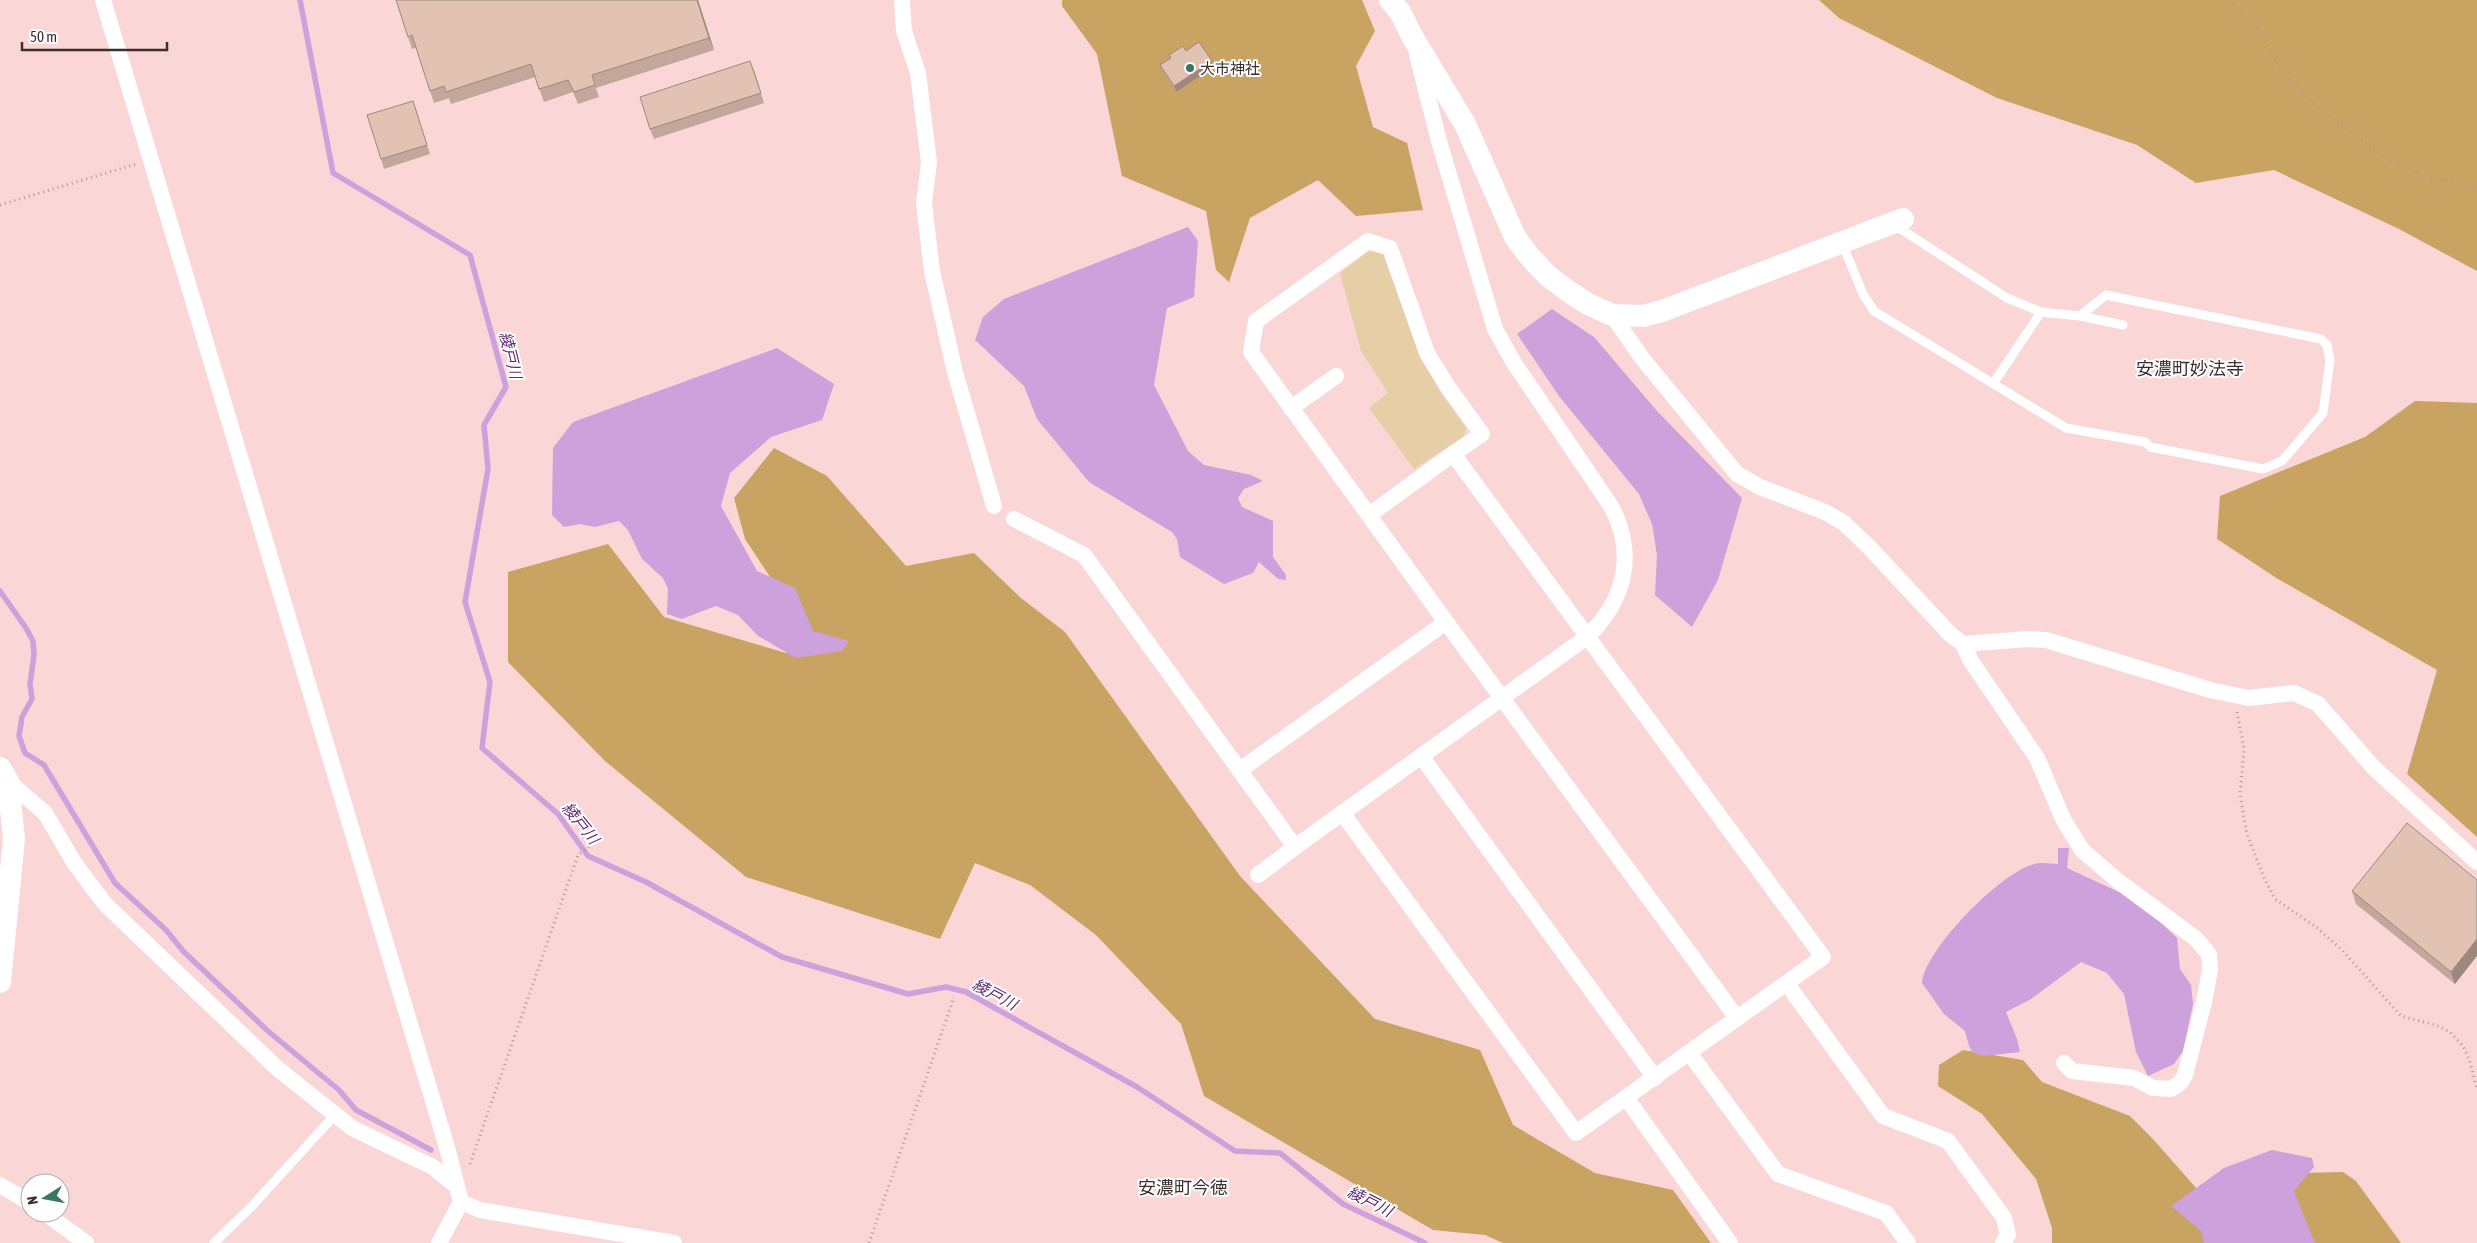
<svg xmlns="http://www.w3.org/2000/svg" width="2477" height="1243" font-family="'Asap Condensed','Noto Sans JP',sans-serif">
  <style>
    .green { fill: #e6cea7 }
    .forest { fill: #c9a362 }
    .water { fill: #cca1dc }
    .lines { fill: none; stroke-linecap: round; stroke-linejoin: round }
    .stream { stroke: #cca1dc; stroke-width: 5.5 }
    .path { stroke: #b19696; stroke-width: 3; stroke-dasharray: 1 4; stroke-linecap: butt }
    .lane { stroke: #fff; stroke-width: 9 }
    .street { stroke: #fff; stroke-width: 16 }
    .secondary { stroke: #fff; stroke-width: 22 }
    .wall { fill: #c2a79a }
    .shaded-wall { fill: #9e887d }
    .building { fill: #e1c2b3; stroke: #9e887d }
    .poi-dot { fill: #387764; stroke: #fff; stroke-width: 2 }
    .labels { text-anchor: middle; dominant-baseline: central; stroke-width: 4; stroke-linejoin: round; paint-order: stroke }
    .poi-label { font-size: 15px; fill: #3d2f2f; stroke: #fff; text-anchor: start }
    .water-label { font-size: 16px; font-style: italic; fill: #5f2c72; stroke: #fff }
    .quarter-label { font-size: 18px; fill: #3d2f2f; stroke: #fff }
  </style>
  <rect width="100%" height="100%" fill="#fad6d6"/>
  <polygon class="green" points="1369,251 1383,254 1422,360 1442,395 1466,428 1464,436 1414,469 1369,408 1388,393 1361,351 1340,273"/>
  <g class="forest">
    <polygon points="1062,0 1362,0 1375,31 1356,66 1373,127 1407,143 1423,210 1356,216 1318,180 1250,218 1229,282 1216,270 1206,211 1122,176 1097,54 1062,6"/>
    <polygon points="1819,0 2477,0 2477,271 2399,229 2274,170 2196,183 2137,145 1997,98 1839,18"/>
    <polygon points="2415,401 2477,403 2477,837 2407,774 2437,670 2278,579 2217,539 2220,496 2365,437"/>
    <polygon points="774,448 827,476 906,566 974,553 1021,598 1065,632 1240,876 1375,1019 1480,1050 1513,1125 1595,1173 1673,1190 1711,1243 1503,1243 1485,1235 1433,1230 1204,1096 1181,1024 1096,935 1030,885 975,863 940,939 746,877 605,761 508,662 508,572 608,544 664,617 786,653 803,627 745,539 734,498"/>
    <polygon points="1963,1050 2023,1060 2042,1082 2130,1116 2153,1139 2204,1197 2216,1243 2052,1243 2052,1228 2036,1179 1982,1114 1938,1086 1939,1065"/>
    <polygon points="2343,1172 2356,1181 2401,1243 2297,1243 2287,1183 2302,1173"/>
  </g>
  <g class="water">
    <polygon points="1188,227 1198,241 1194,297 1167,308 1154,385 1188,451 1204,465 1251,475 1263,481 1244,489 1238,498 1242,507 1273,521 1273,557 1286,575 1286,580 1278,579 1259,562 1253,573 1224,584 1180,557 1177,539 1172,532 1089,482 1037,419 1024,386 975,340 983,317 1004,299"/>
    <polygon points="1552,309 1594,337 1657,411 1742,498 1718,580 1692,627 1655,595 1657,555 1652,524 1639,494 1559,396 1517,334"/>
    <polygon points="777,348 834,384 822,420 771,437 730,473 721,506 757,571 795,588 813,631 849,641 842,651 796,658 758,636 738,615 716,606 682,619 667,614 668,589 663,578 642,559 628,530 619,521 595,527 580,524 564,527 552,515 553,448 573,422"/>
    <path d="M2058,848h11l-2,20 54,25 34,24 22,21 3,31 11,16 2,19 -10,47 -9,13 -26,12 -12,-24 -12,-58 -17,-21 -26,-11 -50,37 -25,13 11,27 3,13 -37,4 -10,-3 -4,-7 -4,-15 -21,-17 -22,-31c3,-34 80,-112 113,-119 6,-2 16,0 23,0z"/>
    <polygon points="2272,1150 2312,1158 2314,1167 2294,1191 2315,1243 2204,1243 2201,1231 2171,1206 2224,1168"/>
  </g>
  <g class="lines">
    <g class="stream">
      <polyline points="300,0 333,173 470,255 506,387 484,425 488,469 465,602 490,682 482,748 558,814 588,856 646,882 782,957 908,994 946,987 966,992 1137,1087 1235,1151 1280,1153 1343,1204 1425,1243"/>
      <polyline points="0,591 26,628 33,641 34,655 30,684 32,699 22,717 19,736 25,753 44,765 115,883 166,930 184,952 269,1032 339,1090 356,1110 431,1150"/>
    </g>
    <g class="path">
      <polyline points="2229,0 2262,34 2283,73 2308,99 2332,118 2386,158 2422,176 2477,187"/>
      <polyline points="0,205 136,164"/>
      <polyline points="2237,712 2244,749 2240,795 2247,834 2264,878 2275,899 2316,927 2342,950 2401,1016 2436,1025 2450,1032 2463,1046 2469,1059 2477,1089"/>
      <polyline points="470,1164 578,855 590,846"/>
      <polyline points="869,1243 954,997"/>
    </g>
    <g class="lane">
      <polyline points="1842,243 1863,294 1874,311 2066,428 2145,442 2150,447 2263,469 2282,461 2323,413 2330,360 2327,345 2321,339 2106,295 2080,316 2041,312 2007,298 1893,224"/>
      <polyline points="2080,316 2123,325"/>
      <polyline points="1993,384 2041,312"/>
      <polyline points="214,1243 252,1206 334,1116"/>
    </g>
    <g class="street">
      <polyline points="103,0 448,1151 461,1202 439,1243"/>
      <polyline points="902,0 904,31 918,73 929,162 924,203 932,271 955,372 994,506"/>
      <polyline points="1612,315 1642,358 1737,474 1760,487 1825,512 1844,523 1869,547 1951,635 1963,644 1971,661 2037,758 2064,821 2082,850 2118,881 2195,938 2209,954 2210,970 2204,1002 2185,1075 2180,1083 2171,1089 2153,1088 2134,1078 2072,1071 2064,1063"/>
      <polyline points="1291,408 1336,376"/>
      <polyline points="1369,515 1453,454"/>
      <path d="M1014,519l70,36 211,292 293,-211c38,-37 48,-83 23,-130l-97,-143 -19,-34 -56,-188 -22,-86"/>
      <polyline points="1963,644 2028,639 2046,640 2210,690 2249,698 2294,693 2318,704 2374,768 2477,862"/>
      <polyline points="1421,756 1655,1078"/>
      <polyline points="1240,770 1446,622"/>
      <polyline points="8,781 45,813 75,864 105,904 278,1069 352,1128 433,1167 455,1185"/>
      <polyline points="1343,814 1576,1133 1823,957 1453,454 1482,434 1448,387 1427,353 1390,248 1368,241 1256,321 1251,352 1446,622 1737,1018"/>
      <polyline points="1258,875 1295,847"/>
      <polyline points="1787,984 1883,1116 1948,1141 2004,1218 2008,1235 2003,1243"/>
      <polyline points="1690,1054 1778,1174 1886,1213 1908,1243"/>
      <polyline points="1627,1099 1730,1243"/>
      <polyline points="0,1185 30,1203"/>
      <polyline points="461,1202 480,1210 674,1243"/>
      <polyline points="45,1213 86,1243"/>
    </g>
    <g class="secondary">
      <polyline points="1390,0 1400,12 1413,38 1465,124 1515,237 1530,257 1548,276 1568,291 1588,304 1612,315 1643,316 1662,311 1903,219"/>
      <polyline points="0,768 8,781 14,839 0,982"/>
    </g>
  </g>
  <g class="wall">
    <polygon points="396,0 698,0 714,50 596,88 599,97 578,104 573,92 544,102 535,77 451,104 449,98 434,103 416,48 412,49"/>
    <polygon points="1186,51 1212,61 1214,67 1176,92 1163,71 1160,65 1171,58 1169,55"/>
    <polygon points="754,70 764,103 654,139 650,129"/>
    <polygon points="413,101 430,154 384,169 381,159"/>
    <polygon points="2477,880 2455,984 2356,904 2352,891"/>
  </g>
  <g class="shaded-wall">
    <polygon points="697,0 698,0 714,50 709,38"/>
    <polygon points="1212,61 1214,67 1176,92 1174,86"/>
    <polygon points="2477,939 2477,956 2455,984 2451,972"/>
  </g>
  <g class="building">
    <polygon points="396,0 697,0 709,38 592,75 595,85 574,92 568,80 539,89 531,64 446,92 444,86 430,91 412,35 408,37"/>
    <polygon points="1199,42 1212,61 1174,86 1160,65 1171,58 1169,55 1183,46 1186,51"/>
    <polygon points="750,61 761,93 650,129 640,97"/>
    <polygon points="413,101 427,145 381,159 367,115"/>
    <polygon points="2407,823 2477,880 2477,939 2451,972 2352,891"/>
  </g>
  <circle class="poi-dot" cx="1190" cy="68" r="5"/>
  <g class="labels">
    <g class="poi-label">
      <text x="1200" y="68">大市神社</text>
    </g>
    <g class="water-label">
      <text transform="translate(511 355) rotate(76)">綾戸川</text>
      <text transform="translate(581 823) rotate(51)">綾戸川</text>
      <text transform="translate(995 994) rotate(28)">綾戸川</text>
      <text transform="translate(1370 1201) rotate(27)">綾戸川</text>
    </g>
    <g class="quarter-label">
      <text x="2190" y="368">安濃町妙法寺</text>
      <text x="1183" y="1187">安濃町今徳</text>
    </g>
  </g>
  <g transform="translate(45 1198) rotate(259)"><circle r="24" fill="#ffffff" stroke="#b1acac"/>
  <path d="M0-4L9 19L0 12L-9 19Z" fill="#387764"/>
  <text y="-8" font-size="14" font-weight="bold" text-anchor="middle" fill="#3d2f2f">N</text>
  </g>
  <path d="M22 42v8h145v-8" fill="none" stroke="#3d2f2f" stroke-width="2.5"/>
  <text x="30" y="42" font-size="15" fill="#3d2f2f" stroke="#ffffff" stroke-width="4" paint-order="stroke">50 m</text>
</svg>
